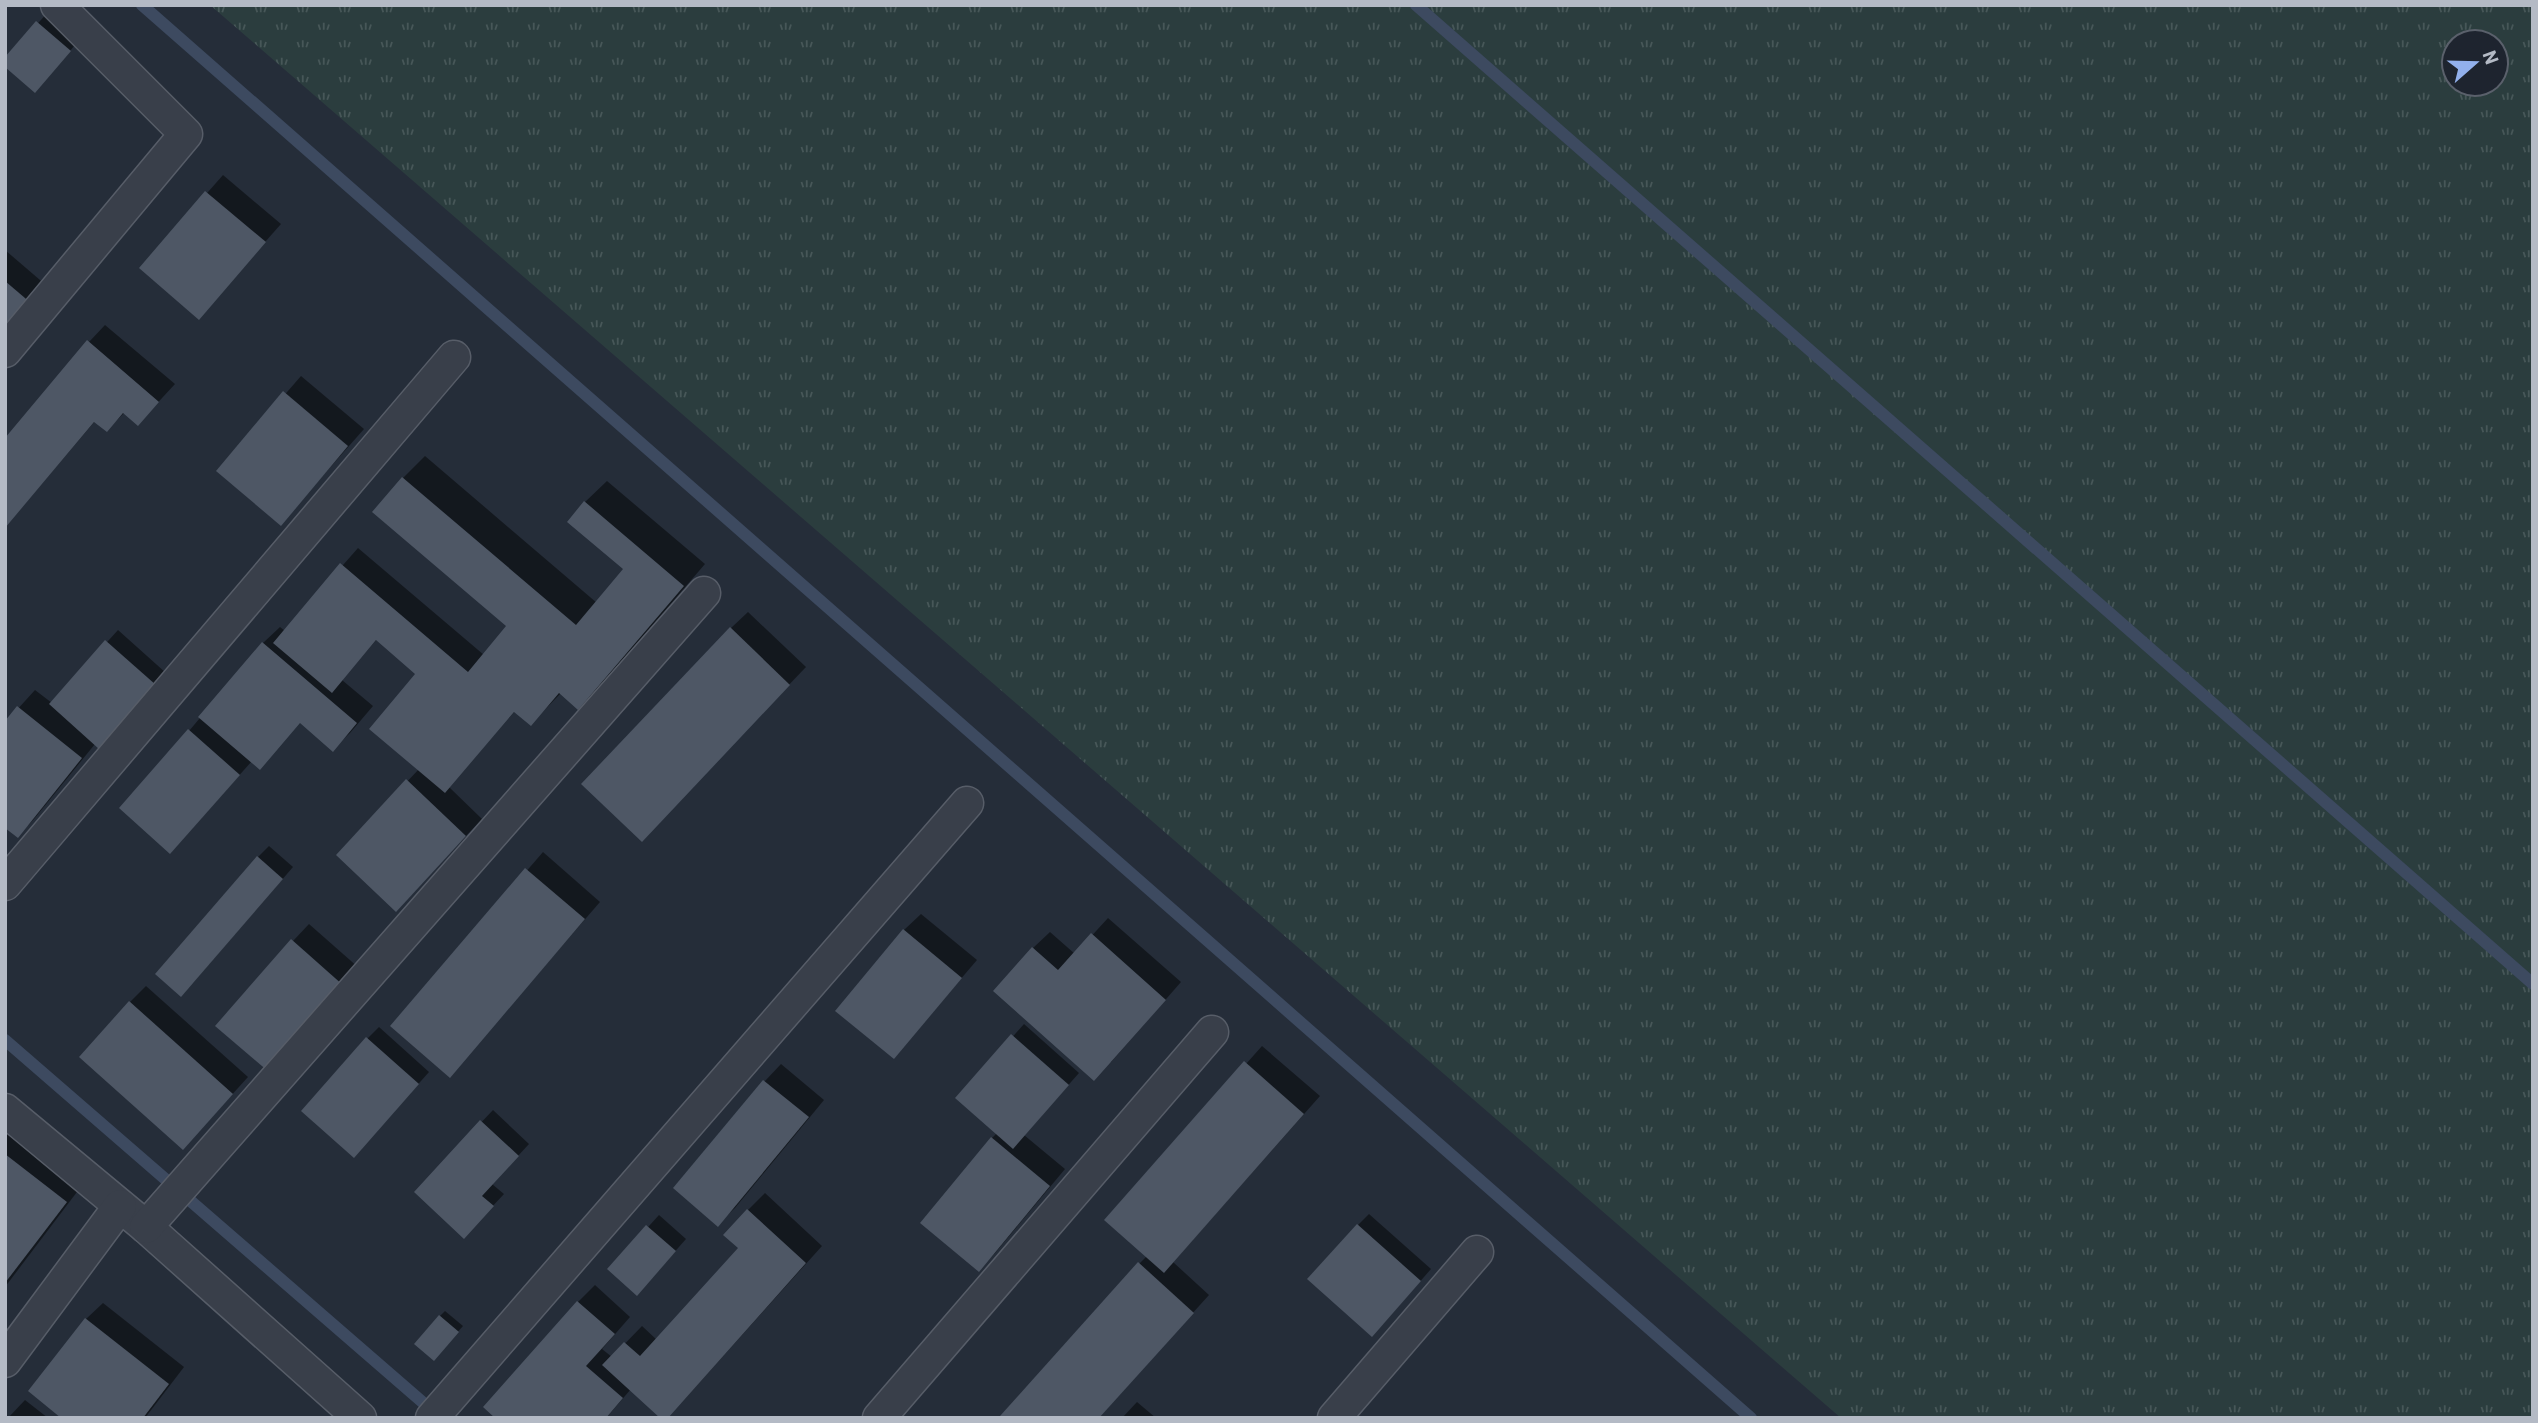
<svg xmlns="http://www.w3.org/2000/svg" width="2538" height="1423" font-family="Barlow,sans-serif">
  <style>
    .grass { fill: url(#grass-tufts); fill-rule: evenodd }
    .shadow { fill: #0007 }
    .lines { fill: none; stroke-linecap: round; stroke-linejoin: round }
    .stream { stroke: #3d4a60; stroke-width: 12 }
    .building { fill: #4e5765 }
    .street-casing { stroke: #575d68; stroke-width: 35 }
    .street { stroke: #393f4a; stroke-width: 32 }
  </style>
  <defs>
    <pattern id="grass-tufts" width="24" height="20" patternUnits="userSpaceOnUse" patternTransform="scale(1.75)"><rect width="24" height="20" fill="#2b3d3e"/><path d="M3 7l-1-3M5 7V3M7 7l1-3M15 17l-1-3M17 17v-4M19 17l1-3" fill="none" stroke="#475758"/></pattern>
  </defs>
  <rect width="100%" height="100%" fill="#252d39"/>
  <path class="grass" d="M210,5h2323v1413h-692zM2454,42h42v42h-42z"/>
  <g class="shadow">
    <polygon points="49,11 81,38 46,79 5,60"/>
    <polygon points="223,175 281,224 199,317 141,268"/>
    <polygon points="5,250 47,286 5,336"/>
    <polygon points="105,325 175,384 138,424 125,412 107,430 95,421 5,527 89,342"/>
    <polygon points="301,376 364,429 281,523 219,470"/>
    <polygon points="425,456 597,603 625,569 585,502 607,481 705,564 600,686 578,708 561,693 531,724 515,711 449,787 482,819 412,893 338,855 419,769 418,674 377,639 342,680 373,706 350,733 333,749 301,721 252,761 186,835 189,731 263,643 280,627 285,631 358,548 484,655 508,626 403,478"/>
    <polygon points="748,612 806,667 658,822 731,628"/>
    <polygon points="118,630 166,673 110,736 95,744 34,819 18,836 5,723 35,690 52,703"/>
    <polygon points="269,846 293,867 192,984 258,857"/>
    <polygon points="543,852 600,902 450,1075 393,1026"/>
    <polygon points="921,914 977,960 894,1057 904,930"/>
    <polygon points="1108,918 1181,982 1111,1062 1033,948 1050,932 1075,954"/>
    <polygon points="309,924 359,968 285,1053 293,941"/>
    <polygon points="146,986 248,1077 199,1131 130,1002"/>
    <polygon points="1024,1024 1079,1073 1024,1135 1065,1169 995,1253 979,1270 992,1138 997,1133 958,1098"/>
    <polygon points="379,1027 429,1072 364,1145 368,1038"/>
    <polygon points="1262,1046 1320,1096 1173,1262 1209,1295 1098,1418 1139,1264 1147,1256 1107,1220"/>
    <polygon points="781,1064 824,1100 735,1208 718,1224 676,1188 765,1081"/>
    <polygon points="493,1110 529,1144 492,1184 504,1194 475,1225 416,1191"/>
    <polygon points="5,1125 83,1184 5,1287"/>
    <polygon points="765,1193 822,1246 681,1403 631,1389 606,1418 498,1418 578,1302 595,1285 630,1317 602,1349 612,1357 642,1326 657,1340 740,1247 748,1210"/>
    <polygon points="1369,1214 1431,1269 1383,1324 1358,1225"/>
    <polygon points="659,1215 686,1239 648,1282 610,1269"/>
    <polygon points="103,1303 184,1367 145,1418 64,1418 86,1319"/>
    <polygon points="445,1311 463,1326 439,1353 440,1316"/>
    <polygon points="25,1400 48,1418 8,1418"/>
    <polygon points="1137,1402 1156,1418 1122,1418"/>
  </g>
  <g class="lines">
    <g class="stream">
      <polyline points="142,5 1751,1418"/>
      <polyline points="1416,5 2533,984"/>
      <polyline points="5,1040 435,1413"/>
    </g>
  </g>
  <g class="building">
    <polygon points="36,21 71,51 35,93 5,67 5,57"/>
    <polygon points="205,191 266,242 199,320 139,268"/>
    <polygon points="5,281 32,304 5,335"/>
    <polygon points="87,340 159,402 138,426 123,413 107,432 94,422 5,528 5,438"/>
    <polygon points="283,391 348,446 281,526 216,471"/>
    <polygon points="402,477 576,625 623,569 567,522 584,501 684,586 578,710 559,693 531,726 514,712 445,793 369,729 415,674 376,640 332,693 273,643 340,563 468,672 506,626 372,512"/>
    <polygon points="730,627 790,685 642,842 581,784"/>
    <polygon points="105,640 156,685 99,749 49,704"/>
    <polygon points="262,642 357,723 333,752 300,723 260,770 198,717"/>
    <polygon points="17,706 82,758 18,838 5,828 5,721"/>
    <polygon points="188,729 240,775 170,854 119,808"/>
    <polygon points="406,779 466,836 396,912 336,855"/>
    <polygon points="257,856 283,879 181,997 155,974"/>
    <polygon points="525,868 585,919 450,1078 390,1026"/>
    <polygon points="903,929 962,978 894,1059 835,1011"/>
    <polygon points="1091,933 1166,1000 1094,1081 993,991 1032,947 1058,970"/>
    <polygon points="291,939 344,986 269,1072 215,1026"/>
    <polygon points="129,1001 233,1094 183,1150 79,1057"/>
    <polygon points="1011,1034 1069,1085 1013,1149 955,1098"/>
    <polygon points="366,1037 419,1084 354,1158 301,1111"/>
    <polygon points="1244,1061 1304,1114 1164,1273 1104,1220"/>
    <polygon points="763,1080 809,1117 718,1227 673,1188"/>
    <polygon points="480,1120 519,1156 482,1196 494,1206 464,1239 414,1192"/>
    <polygon points="991,1137 1050,1186 979,1272 920,1223"/>
    <polygon points="5,1154 67,1202 5,1283"/>
    <polygon points="747,1209 806,1263 668,1418 660,1418 602,1365 624,1342 640,1356 738,1248 723,1235"/>
    <polygon points="1357,1224 1421,1281 1372,1337 1307,1279"/>
    <polygon points="646,1225 676,1251 637,1296 607,1269"/>
    <polygon points="1138,1262 1194,1313 1099,1418 1003,1418 1000,1416"/>
    <polygon points="577,1301 615,1334 586,1366 623,1398 606,1418 495,1418 483,1407"/>
    <polygon points="439,1315 459,1332 434,1361 414,1344"/>
    <polygon points="85,1318 169,1384 143,1418 61,1418 28,1391"/>
  </g>
  <g class="lines">
    <defs>
      <g id="street">
        <polyline points="5,351 186,134 57,5"/>
        <polyline points="5,884 454,357"/>
        <polyline points="5,1110 146,1227 360,1418"/>
        <polyline points="146,1227 704,593"/>
        <polyline points="5,1361 120,1206"/>
        <polyline points="432,1418 967,803"/>
        <polyline points="879,1418 1212,1032"/>
        <polyline points="1334,1418 1477,1252"/>
      </g>
    </defs>
    <use href="#street" class="street-casing"/>
    <use href="#street" class="street"/>
  </g>
  <rect width="2538" height="1423" fill="none" stroke="#b4bac5" stroke-width="14"/>
  <g transform="translate(2475 63) rotate(70)"><circle r="33" fill="#1e242f" stroke="#5a606b" stroke-width="2"/>
  <path d="M0-5L12 26L0 18L-12 26Z" fill="#92b0ec"/>
  <text y="-10" font-size="19" font-weight="bold" text-anchor="middle" fill="#b4bac5">N</text>
  </g>
</svg>
